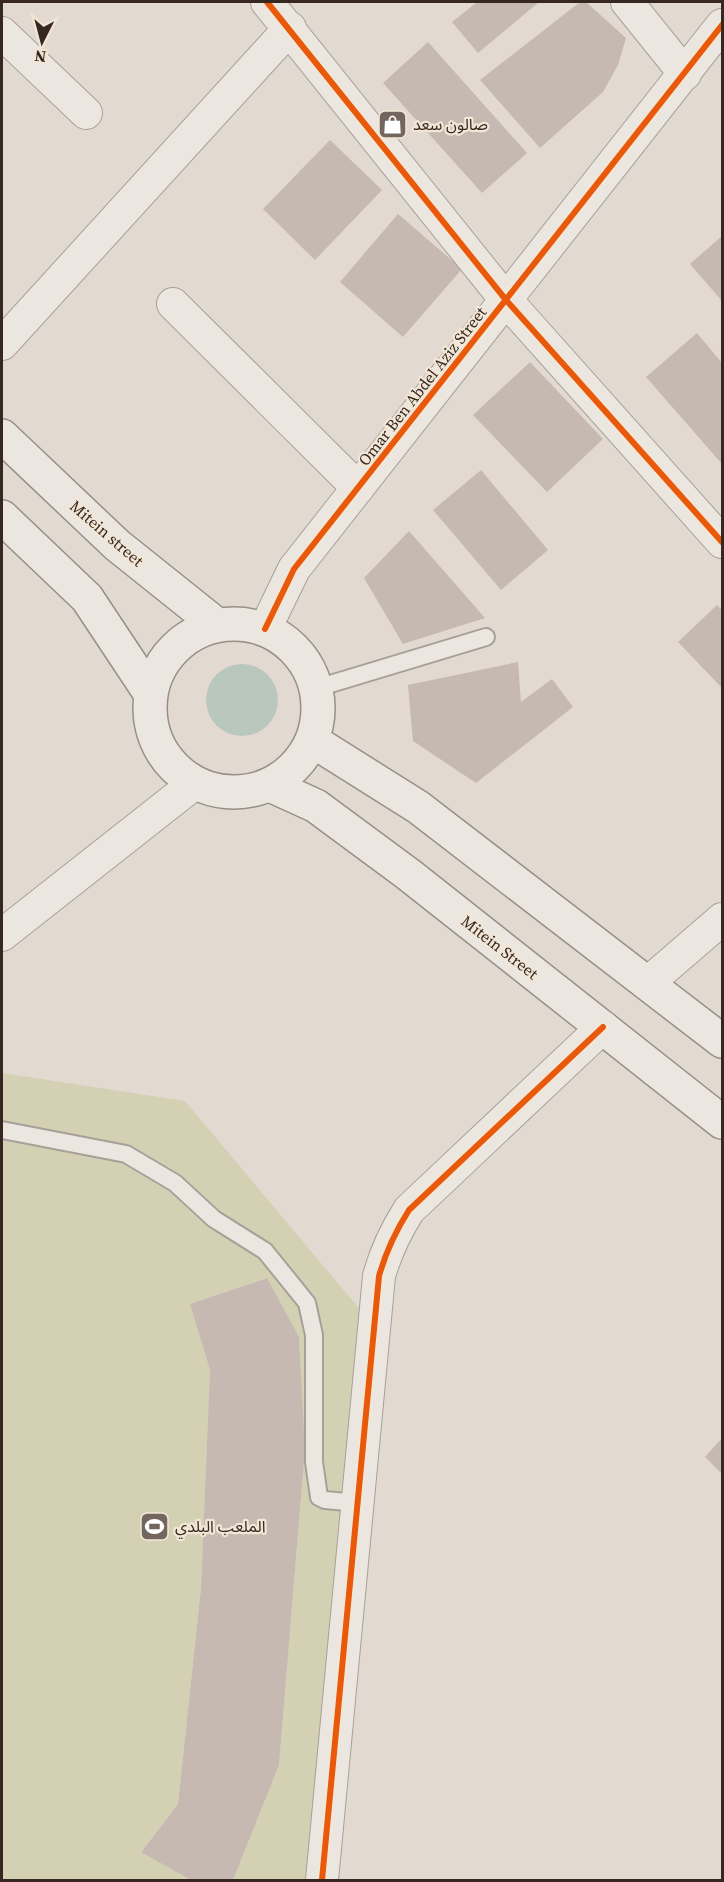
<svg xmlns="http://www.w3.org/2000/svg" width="724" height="1882" font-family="'Source Serif 4','Noto Sans Arabic',serif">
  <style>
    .green { fill: #d3d0b4 }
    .water { fill: #b9c7bd }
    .building { fill: #c6b9b1 }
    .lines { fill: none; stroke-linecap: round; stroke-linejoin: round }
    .lane-casing { stroke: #a8a098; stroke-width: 20 }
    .street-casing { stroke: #a8a098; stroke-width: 34 }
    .secondary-casing { stroke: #978f88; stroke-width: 36 }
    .lane { stroke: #ebe7e0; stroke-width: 16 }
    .street { stroke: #ebe7e0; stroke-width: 32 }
    .secondary { stroke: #ebe7e0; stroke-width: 33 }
    .cycleway-casing { stroke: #f2e7d7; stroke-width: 10 }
    .cycleway { stroke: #e8590c; stroke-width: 6 }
    .labels { text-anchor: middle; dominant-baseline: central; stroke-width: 4.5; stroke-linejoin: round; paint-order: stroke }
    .poi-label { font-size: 16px; fill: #362821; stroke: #f2e7d7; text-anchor: start }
    .street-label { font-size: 16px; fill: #362821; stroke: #f2e7d7 }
  </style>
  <rect width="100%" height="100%" fill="#e2dad0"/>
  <polygon class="green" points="2,1073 185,1101 378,1331 316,1880 233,1880 279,1765 305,1449 299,1337 266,1278 190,1304 210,1370 201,1588 178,1804 141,1851 191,1880 2,1880"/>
  <circle class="water" cx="242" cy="700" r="36"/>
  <g class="building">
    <polygon points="477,2 539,2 478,53 452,22"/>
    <polygon points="580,2 586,2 626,38 618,65 603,92 540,148 480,80"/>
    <polygon points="428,42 527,153 482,193 383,83"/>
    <polygon points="330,140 382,190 315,260 263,209"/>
    <polygon points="398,214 462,269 403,337 340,282"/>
    <polygon points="722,236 722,301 690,264"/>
    <polygon points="697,333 722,363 722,464 646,377"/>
    <polygon points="530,362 603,439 547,492 473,415"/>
    <polygon points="481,470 548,550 501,590 433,510"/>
    <polygon points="409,531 485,618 403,644 364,578"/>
    <polygon points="717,605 722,610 722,688 678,642"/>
    <polygon points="518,662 521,702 552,679 573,707 476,783 413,741 408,685"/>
    <polygon points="267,1278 299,1337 305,1449 279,1765 233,1880 191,1880 141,1852 178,1804 201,1588 210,1370 190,1304"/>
    <polygon points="722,1438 722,1474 705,1457"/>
  </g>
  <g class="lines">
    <defs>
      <g id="lane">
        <polyline points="317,688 486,637"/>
        <polyline points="2,1130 126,1154 175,1183 214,1219 265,1251 307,1303 314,1335 314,1462 319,1497 325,1500 358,1503"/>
      </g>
      <g id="street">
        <polyline points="267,2 506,300 722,542"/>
        <polyline points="627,2 685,74"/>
        <polyline points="2,33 86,113"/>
        <polyline points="173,304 358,488"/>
        <polyline points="2,344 290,28"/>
        <polyline points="265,629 294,569 722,25"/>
        <polyline points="2,935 195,783"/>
        <polyline points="649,982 722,919"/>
        <path d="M322,1880l57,-604c7,-25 16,-44 30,-66l194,-183"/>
      </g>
      <g id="secondary">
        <polyline points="2,436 117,545 217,625"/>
        <polyline points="2,517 87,598 150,693"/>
        <circle cx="234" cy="708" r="84"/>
        <polyline points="313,741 418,807 722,1041"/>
        <polyline points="270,785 316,806 408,874 722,1122"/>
      </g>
    </defs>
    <use href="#lane" class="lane-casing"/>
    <use href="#street" class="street-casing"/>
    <use href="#secondary" class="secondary-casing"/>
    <use href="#lane" class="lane"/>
    <use href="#street" class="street"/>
    <use href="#secondary" class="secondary"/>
    <defs>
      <g id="cycleway">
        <polyline points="267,2 506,300 722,542"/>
        <polyline points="265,629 294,569 722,25"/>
        <path d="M322,1880l57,-604c7,-25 16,-44 30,-66l194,-183"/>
      </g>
    </defs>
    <use href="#cycleway" class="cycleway-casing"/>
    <use href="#cycleway" class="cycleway"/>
  </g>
  <defs>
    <symbol id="shop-square" viewBox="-11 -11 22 22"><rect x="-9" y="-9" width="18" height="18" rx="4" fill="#72665e" stroke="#f2e7d7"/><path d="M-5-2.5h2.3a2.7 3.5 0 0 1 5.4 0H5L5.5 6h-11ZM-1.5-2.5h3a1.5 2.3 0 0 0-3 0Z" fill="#fff"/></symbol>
    <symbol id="stadium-square" viewBox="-11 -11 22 22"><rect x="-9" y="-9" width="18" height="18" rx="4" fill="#72665e" stroke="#f2e7d7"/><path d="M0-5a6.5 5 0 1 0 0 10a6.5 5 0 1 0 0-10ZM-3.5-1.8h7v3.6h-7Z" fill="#fff"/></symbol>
  </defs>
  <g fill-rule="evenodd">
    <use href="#shop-square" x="376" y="108" width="33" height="33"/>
    <use href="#stadium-square" x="138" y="1510" width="33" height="33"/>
  </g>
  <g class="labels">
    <g class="poi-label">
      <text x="413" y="124">صالون سعد</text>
      <text x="175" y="1526">الملعب البلدي</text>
    </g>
    <g class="street-label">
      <text transform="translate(422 386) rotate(-52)">Omar Ben Abdel Aziz Street</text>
      <text transform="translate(107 533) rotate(41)">Mitein street</text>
      <text transform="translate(500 947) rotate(38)">Mitein Street</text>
    </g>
  </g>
  <rect width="724" height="1882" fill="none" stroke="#362821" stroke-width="6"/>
  <g transform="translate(42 42) rotate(186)" stroke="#f2e7d7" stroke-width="4.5" paint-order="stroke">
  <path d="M0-4.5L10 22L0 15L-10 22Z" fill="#362821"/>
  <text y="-9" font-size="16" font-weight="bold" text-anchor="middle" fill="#362821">N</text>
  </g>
</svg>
